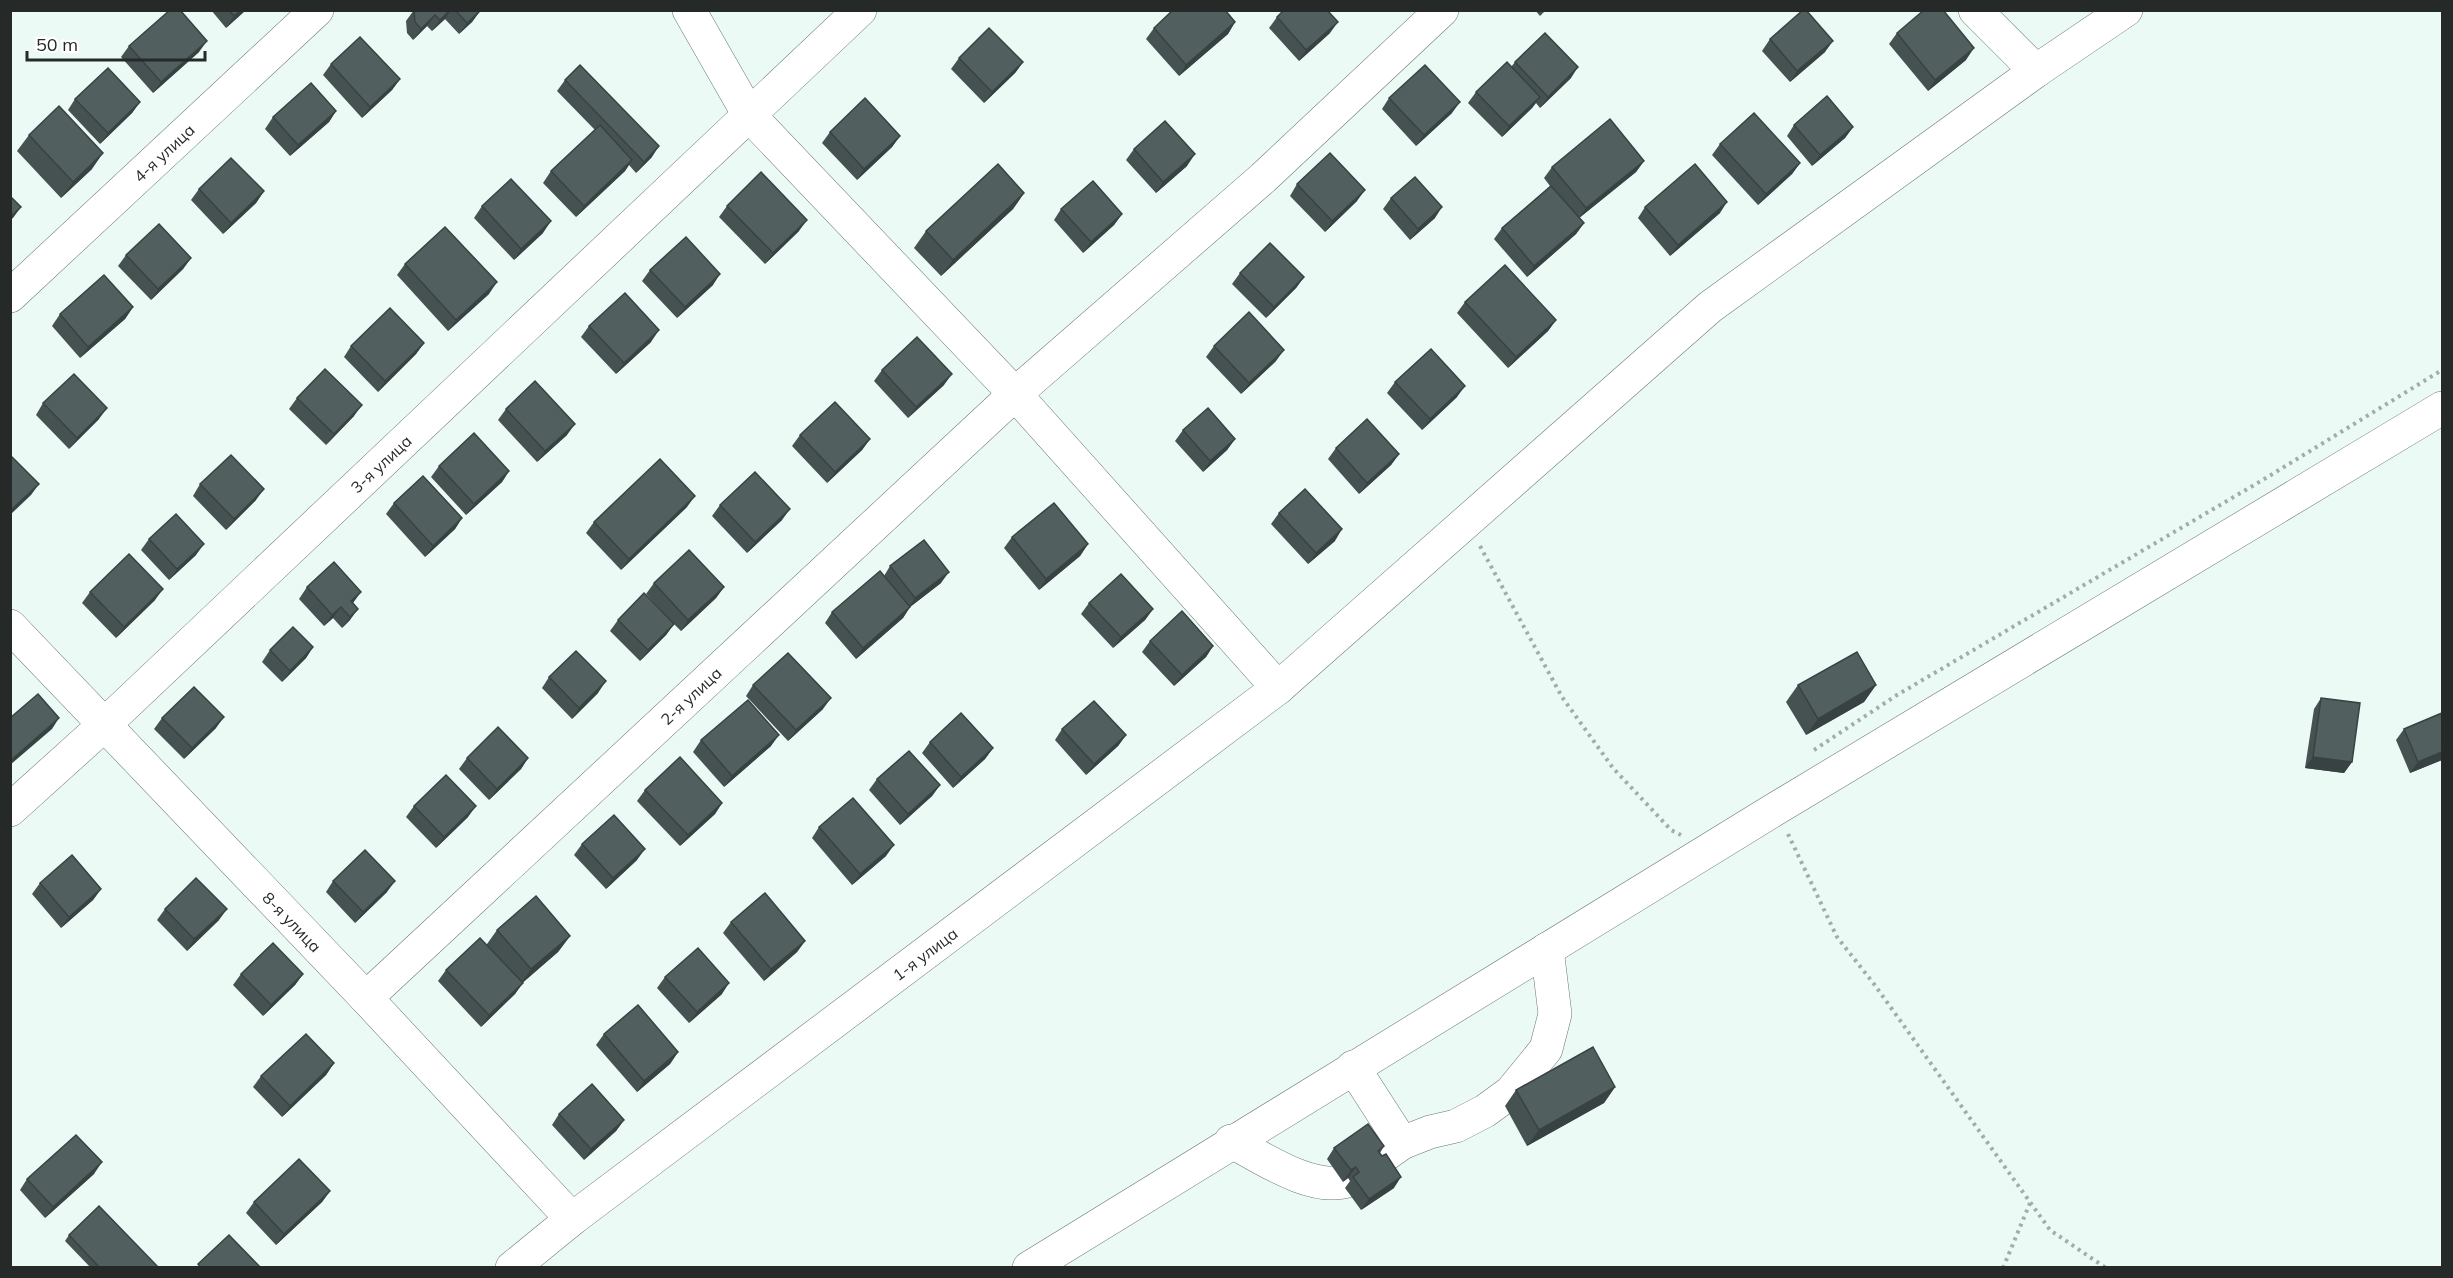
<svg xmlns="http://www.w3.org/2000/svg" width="2453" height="1278" font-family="Mulish,sans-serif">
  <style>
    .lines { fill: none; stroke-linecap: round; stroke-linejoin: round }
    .minor-casing { stroke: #6a7873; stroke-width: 34 }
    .major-casing { stroke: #6a7873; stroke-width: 34 }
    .path { stroke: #a2ada9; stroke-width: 4; stroke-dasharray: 3 4.5; stroke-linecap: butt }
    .minor { stroke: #fff; stroke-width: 33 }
    .major { stroke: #fff; stroke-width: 33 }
    .wall { fill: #465251 }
    .shaded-wall { fill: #394242 }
    .building { fill: #515f5e; stroke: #394242; stroke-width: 1.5 }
    .labels { text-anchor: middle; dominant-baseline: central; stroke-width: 6; stroke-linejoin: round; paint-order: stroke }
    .street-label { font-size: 16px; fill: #252a28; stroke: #fff }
  </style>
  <rect width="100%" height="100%" fill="#ebfaf5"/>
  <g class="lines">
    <defs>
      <g id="minor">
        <polyline points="689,10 749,115 1015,394 1278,688"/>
        <polyline points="1975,10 2036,71"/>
        <polyline points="10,296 317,10"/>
        <polyline points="10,626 366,998 572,1219"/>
        <polyline points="10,810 103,726 860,10"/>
        <polyline points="366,998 1015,394 1263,178 1442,10"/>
        <polyline points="1353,1067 1402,1143"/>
        <path d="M1231,1141c31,17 84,53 119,39"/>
        <polyline points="1372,1164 1402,1143 1430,1132 1456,1126 1485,1111 1511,1092 1546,1049 1555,1014 1547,949"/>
        <polyline points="512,1268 572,1219 1278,688 1710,307 2036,71 2126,10"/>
      </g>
      <polyline id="major" points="1029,1268 1772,811 2442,408"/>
    </defs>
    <use href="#minor" class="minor-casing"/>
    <use href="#major" class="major-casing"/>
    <g class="path">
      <polyline points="1480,546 1562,697 1613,768 1671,830 1681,835"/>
      <polyline points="1814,750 1897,695 2266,478 2442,370"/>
      <polyline points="1788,834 1837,937 1874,984 2050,1230 2106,1268"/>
      <polyline points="2003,1268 2030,1203"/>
    </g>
    <use href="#minor" class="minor"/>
    <use href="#major" class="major"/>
  </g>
  <g class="wall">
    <polygon points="211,10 246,10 226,28"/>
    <polygon points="414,10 479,10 480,11 472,22 459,34 445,19 432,31 427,26 413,40 407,33 406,21"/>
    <polygon points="1535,10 1546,10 1540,16"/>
    <polygon points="1277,17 1330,33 1299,61 1269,28"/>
    <polygon points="1235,22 1228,34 1179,76 1146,39 1154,28"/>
    <polygon points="1897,33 1966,60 1928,91 1889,44"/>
    <polygon points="1770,39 1825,52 1790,82 1762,51"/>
    <polygon points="129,46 199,52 153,93 121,57"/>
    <polygon points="959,58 1023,62 1015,73 984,103 951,69"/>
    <polygon points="1515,62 1571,78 1540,108 1536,103 1532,108 1502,137 1468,103 1476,92 1511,67"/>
    <polygon points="331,64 400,79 392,90 362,118 323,75"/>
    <polygon points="565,80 652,157 636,173 629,165 625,171 576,217 543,183 551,171 595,130 557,91"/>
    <polygon points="1389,98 1452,113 1416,146 1382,109"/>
    <polygon points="75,99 140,102 132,113 100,144 68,110"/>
    <polygon points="336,111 329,122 290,156 265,129 273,117"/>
    <polygon points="1794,125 1853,127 1845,138 1812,166 1787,136"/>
    <polygon points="830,132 900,136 892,147 857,180 822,143"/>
    <polygon points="29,135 92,169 61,198 17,151"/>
    <polygon points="1720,144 1800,163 1792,174 1758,205 1712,155"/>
    <polygon points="1134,149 1187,166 1156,193 1126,160"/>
    <polygon points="1644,161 1636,172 1579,218 1584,223 1576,234 1527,277 1494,239 1502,228 1550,186 1544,178 1552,167"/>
    <polygon points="1297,184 1357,201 1325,232 1290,196"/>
    <polygon points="199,189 264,191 256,203 223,234 191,200"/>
    <polygon points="1024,193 1013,209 941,276 914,248 926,231"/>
    <polygon points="1391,198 1435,218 1410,240 1383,209"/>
    <polygon points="482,206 543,233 514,260 474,218"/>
    <polygon points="727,206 799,231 765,264 719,217"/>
    <polygon points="1645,207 1720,213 1670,256 1638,218"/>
    <polygon points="1061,209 1122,214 1114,225 1083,253 1054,220"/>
    <polygon points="126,255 191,258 183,269 151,300 118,266"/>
    <polygon points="405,264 489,294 448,331 397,275"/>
    <polygon points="650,270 713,285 677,318 642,281"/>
    <polygon points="1240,273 1304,277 1296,288 1266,318 1232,284"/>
    <polygon points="1465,302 1556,320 1548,331 1508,368 1457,313"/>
    <polygon points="133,307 125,319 80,358 52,326 60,314"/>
    <polygon points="589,326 651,342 616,374 581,337"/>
    <polygon points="424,343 416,354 378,392 344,357 351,346"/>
    <polygon points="1214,346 1276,361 1241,394 1206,357"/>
    <polygon points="882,370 944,385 908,418 874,381"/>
    <polygon points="1395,382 1457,397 1422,430 1387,393"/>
    <polygon points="297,398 354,416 326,445 289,409"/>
    <polygon points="43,403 99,419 69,449 36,415"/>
    <polygon points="506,409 567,435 537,462 498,420"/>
    <polygon points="1183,430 1235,439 1227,450 1203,472 1175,441"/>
    <polygon points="800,435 870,439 862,450 827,483 792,446"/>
    <polygon points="1336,448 1399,454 1391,465 1359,494 1328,459"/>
    <polygon points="439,466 509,471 502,482 466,515 431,477"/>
    <polygon points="200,484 256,500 226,530 193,496"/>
    <polygon points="394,503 462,518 455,529 425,557 386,514"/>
    <polygon points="720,505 782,520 747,553 712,516"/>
    <polygon points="687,507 621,570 586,533 594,522"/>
    <polygon points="1279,513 1335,541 1308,564 1271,524"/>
    <polygon points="1012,537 1088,544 1080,556 1039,590 1004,548"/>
    <polygon points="149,539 196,555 169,580 141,550"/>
    <polygon points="890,566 941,583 910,607 903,618 856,659 825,623 832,612 884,576"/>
    <polygon points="654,583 724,587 716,598 681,631 674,624 666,635 640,661 610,631 618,620 670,620 646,594"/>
    <polygon points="307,587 353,604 350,620 342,628 333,618 324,626 299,599"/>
    <polygon points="90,592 155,600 116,638 82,603"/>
    <polygon points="1089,603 1153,609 1145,620 1113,648 1081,614"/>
    <polygon points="1150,641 1213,646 1206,657 1174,686 1142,652"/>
    <polygon points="313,647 306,658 282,682 262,662 270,650"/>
    <polygon points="549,677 598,693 572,719 542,688"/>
    <polygon points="753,685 823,709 788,741 746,696"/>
    <polygon points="1798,685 1876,685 1864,702 1806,735 1786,702"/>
    <polygon points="2321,698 2352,762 2344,773 2305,768 2314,709"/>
    <polygon points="162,718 216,728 184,759 154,729"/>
    <polygon points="1062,729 1126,735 1118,746 1086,775 1055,740"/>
    <polygon points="2404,729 2442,760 2410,773 2396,740"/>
    <polygon points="701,740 771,746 724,787 693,752"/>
    <polygon points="930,742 993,748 985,759 953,788 922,753"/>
    <polygon points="467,758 528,758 521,769 489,800 459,769"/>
    <polygon points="877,779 940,785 932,796 900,825 869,790"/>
    <polygon points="645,790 722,803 715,814 680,846 637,801"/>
    <polygon points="414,806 468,817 436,848 406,817"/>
    <polygon points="819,827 886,856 852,885 812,838"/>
    <polygon points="582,844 637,860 606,889 574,855"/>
    <polygon points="333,881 387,892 355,923 326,892"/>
    <polygon points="40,883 101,889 93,900 61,928 32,894"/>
    <polygon points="165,909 219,920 187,951 157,920"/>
    <polygon points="731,922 805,941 797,952 764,981 723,933"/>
    <polygon points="497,930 570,936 558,952 523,982 515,994 481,1027 438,981 446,970 487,944"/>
    <polygon points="241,974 303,974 295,985 263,1016 233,985"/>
    <polygon points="665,977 722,994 689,1023 657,988"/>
    <polygon points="604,1034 678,1052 670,1064 637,1092 596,1045"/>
    <polygon points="334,1063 326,1075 282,1117 253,1087 261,1076"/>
    <polygon points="1615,1087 1604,1103 1527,1146 1505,1106 1516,1090"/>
    <polygon points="559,1114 624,1120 616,1131 584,1160 552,1125"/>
    <polygon points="1384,1146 1380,1153 1394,1188 1361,1210 1345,1188 1350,1181 1348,1178 1343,1182 1327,1159 1334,1148"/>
    <polygon points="94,1174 45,1218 20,1190 27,1179"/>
    <polygon points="330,1191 322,1202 276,1245 246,1213 254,1202"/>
    <polygon points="69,1235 157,1268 91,1268 65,1241"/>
  </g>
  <g class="shaded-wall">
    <polygon points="241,10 246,10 226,28 234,16"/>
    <polygon points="450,10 451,10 445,19 432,31 440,20"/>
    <polygon points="480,11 472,22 459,34 467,23"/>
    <polygon points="435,15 427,26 413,40 421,29"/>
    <polygon points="1235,22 1228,34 1179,76 1186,65"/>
    <polygon points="1338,22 1330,33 1299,61 1306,50"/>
    <polygon points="207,41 199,52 153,93 161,82"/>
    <polygon points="1833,41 1825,52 1790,82 1797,71"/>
    <polygon points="1974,48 1966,60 1928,91 1935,80"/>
    <polygon points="1023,62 1015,73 984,103 992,92"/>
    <polygon points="1578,67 1571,78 1540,108 1548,97"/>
    <polygon points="400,79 392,90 362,118 370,107"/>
    <polygon points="1540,97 1532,108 1502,137 1509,126"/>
    <polygon points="140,102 132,113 100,144 108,133"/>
    <polygon points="1460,102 1452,113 1416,146 1424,135"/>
    <polygon points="336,111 329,122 290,156 298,145"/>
    <polygon points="1853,127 1845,138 1812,166 1820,155"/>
    <polygon points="900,136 892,147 857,180 864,169"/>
    <polygon points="659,146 652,157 636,173 644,162"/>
    <polygon points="103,153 92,169 61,198 73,182"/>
    <polygon points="1195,154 1187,166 1156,193 1163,182"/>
    <polygon points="632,160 625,171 576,217 584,206"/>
    <polygon points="1644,161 1636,172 1578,219 1586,208"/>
    <polygon points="1800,163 1792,174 1758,205 1766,194"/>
    <polygon points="1365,190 1357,201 1325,232 1332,221"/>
    <polygon points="264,191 256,203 223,234 231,223"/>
    <polygon points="1024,193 1013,209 941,276 953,260"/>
    <polygon points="1727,202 1720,213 1670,256 1678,245"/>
    <polygon points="21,207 13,218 10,220 10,217"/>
    <polygon points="1442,207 1435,218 1410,240 1418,229"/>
    <polygon points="1122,214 1114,225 1083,253 1091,242"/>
    <polygon points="807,220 799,231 765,264 773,253"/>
    <polygon points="551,221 543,233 514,260 521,249"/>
    <polygon points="1584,223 1576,234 1527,277 1534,266"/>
    <polygon points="191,258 183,269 151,300 158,289"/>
    <polygon points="720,274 713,285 677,318 685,307"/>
    <polygon points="1304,277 1296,288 1266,318 1274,307"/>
    <polygon points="497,282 489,294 448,331 456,320"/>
    <polygon points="133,307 125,319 80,358 88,347"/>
    <polygon points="1556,320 1548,331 1508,368 1516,357"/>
    <polygon points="659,330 651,342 616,374 624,363"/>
    <polygon points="424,343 416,354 378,392 385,381"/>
    <polygon points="1284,350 1276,361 1241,394 1249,383"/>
    <polygon points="952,374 944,385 908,418 916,407"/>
    <polygon points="1465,386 1457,397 1422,430 1430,419"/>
    <polygon points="362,405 354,416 326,445 334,434"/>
    <polygon points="107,408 99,419 69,449 77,438"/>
    <polygon points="575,424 567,435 537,462 545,451"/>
    <polygon points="870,439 862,450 827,483 835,472"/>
    <polygon points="1235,439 1227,450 1203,472 1210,461"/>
    <polygon points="1399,454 1391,465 1359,494 1367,483"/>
    <polygon points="509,471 502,482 466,515 474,504"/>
    <polygon points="39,484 31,495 10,515 10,511"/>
    <polygon points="264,489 256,500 226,530 234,519"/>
    <polygon points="695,496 687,507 621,570 629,559"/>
    <polygon points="790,509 782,520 747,553 755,542"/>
    <polygon points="462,518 455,529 425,557 433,546"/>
    <polygon points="1342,529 1335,541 1308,564 1316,553"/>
    <polygon points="204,544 196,555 169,580 177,569"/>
    <polygon points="1088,544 1080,556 1039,590 1046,579"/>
    <polygon points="949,572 941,583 910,607 903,618 856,659 863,648 908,609 915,598"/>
    <polygon points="724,587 716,598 681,631 688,620"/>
    <polygon points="163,589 155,600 116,638 124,627"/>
    <polygon points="361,592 353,603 343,613 351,601"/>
    <polygon points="341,607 333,618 324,626 332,615"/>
    <polygon points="358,609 350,620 342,628 350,617"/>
    <polygon points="1153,609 1145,620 1113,648 1121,637"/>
    <polygon points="674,624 666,635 640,661 648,650"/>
    <polygon points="1213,646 1206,657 1174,686 1182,675"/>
    <polygon points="313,647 306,658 282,682 290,671"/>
    <polygon points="606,681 598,693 572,719 579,708"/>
    <polygon points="1876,685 1864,702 1806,735 1818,719"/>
    <polygon points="831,698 823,709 788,741 796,730"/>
    <polygon points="224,717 216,728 184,759 192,748"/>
    <polygon points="59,718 52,729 10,765 10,761"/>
    <polygon points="779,735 771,746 724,787 732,776"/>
    <polygon points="1126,735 1118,746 1086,775 1094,764"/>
    <polygon points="993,748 985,759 953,788 961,777"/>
    <polygon points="2442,752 2442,760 2410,773 2418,762"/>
    <polygon points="2313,757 2352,762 2344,773 2305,768"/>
    <polygon points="528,758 521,769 489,800 497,789"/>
    <polygon points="940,785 932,796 900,825 908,814"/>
    <polygon points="722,803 715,814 680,846 688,835"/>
    <polygon points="476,806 468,817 436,848 444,837"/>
    <polygon points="894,845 886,856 852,885 860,874"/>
    <polygon points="645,849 637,860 606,889 613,878"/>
    <polygon points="395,881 387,892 355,923 363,912"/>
    <polygon points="101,889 93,900 61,928 69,917"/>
    <polygon points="227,909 219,920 187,951 194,939"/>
    <polygon points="570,936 558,952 519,986 531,969"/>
    <polygon points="805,941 797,952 764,981 771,969"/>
    <polygon points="303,974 295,985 263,1016 271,1005"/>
    <polygon points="523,983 515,994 481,1027 489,1015"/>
    <polygon points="729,983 722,994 689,1023 697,1012"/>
    <polygon points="678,1052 670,1064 637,1092 644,1081"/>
    <polygon points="334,1063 326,1075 282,1117 290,1106"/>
    <polygon points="1615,1087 1604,1103 1527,1146 1539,1130"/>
    <polygon points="624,1120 616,1131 584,1160 591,1149"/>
    <polygon points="102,1162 94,1174 45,1218 53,1207"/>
    <polygon points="1356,1167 1348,1178 1343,1182 1351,1170"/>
    <polygon points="1401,1177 1394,1188 1361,1210 1369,1199"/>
    <polygon points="330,1191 322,1202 276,1245 284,1234"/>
  </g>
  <g class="building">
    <polygon points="170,10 180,10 207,41 161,82 129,46"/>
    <polygon points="229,10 241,10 234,16"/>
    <polygon points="414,10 450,10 440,20 435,15 421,29 415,22"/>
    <polygon points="455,10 479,10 480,11 467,23"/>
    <polygon points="1173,10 1225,10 1235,22 1186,65 1154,28"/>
    <polygon points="1284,10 1327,10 1338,22 1306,50 1277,17"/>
    <polygon points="1803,10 1806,10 1833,41 1797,71 1770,39"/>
    <polygon points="1924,10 1943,10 1974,48 1935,80 1897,33"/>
    <polygon points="989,28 1023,62 992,92 959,58"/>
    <polygon points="1545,33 1578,67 1548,97 1515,62"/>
    <polygon points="360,37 400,79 370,107 331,64"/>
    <polygon points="1507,62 1540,97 1509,126 1476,92"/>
    <polygon points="580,65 659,146 644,162 565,80"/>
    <polygon points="1425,65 1460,102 1424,135 1389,98"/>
    <polygon points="108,68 140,102 108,133 75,99"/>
    <polygon points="311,83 336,111 298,145 273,117"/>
    <polygon points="1827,96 1853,127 1820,155 1794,125"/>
    <polygon points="865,98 900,136 864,169 830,132"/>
    <polygon points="59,106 103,153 73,182 29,135"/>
    <polygon points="1754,113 1800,163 1766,194 1720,144"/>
    <polygon points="1610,119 1644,161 1586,208 1552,167"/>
    <polygon points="1165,121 1195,154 1163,182 1134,149"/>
    <polygon points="600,125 632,160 584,206 551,171"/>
    <polygon points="1330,153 1365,190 1332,221 1297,184"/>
    <polygon points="231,158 264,191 231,223 199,189"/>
    <polygon points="998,164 1024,193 953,260 926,231"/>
    <polygon points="1695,164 1727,202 1678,245 1645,207"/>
    <polygon points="761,172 807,220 773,253 727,206"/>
    <polygon points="1415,177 1442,207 1418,229 1391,198"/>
    <polygon points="511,179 551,221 521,249 482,206"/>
    <polygon points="1093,181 1122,214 1091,242 1061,209"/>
    <polygon points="1551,186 1584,223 1534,266 1502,228"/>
    <polygon points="10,196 21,207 10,217"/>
    <polygon points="159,224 191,258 158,289 126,255"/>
    <polygon points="445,227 497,282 456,320 405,264"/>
    <polygon points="686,237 720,274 685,307 650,270"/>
    <polygon points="1270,243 1304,277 1274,307 1240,273"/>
    <polygon points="1505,265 1556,320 1516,357 1465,302"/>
    <polygon points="104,275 133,307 88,347 60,314"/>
    <polygon points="625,293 659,330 624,363 589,326"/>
    <polygon points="390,308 424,343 385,381 351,346"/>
    <polygon points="1249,312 1284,350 1249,383 1214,346"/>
    <polygon points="917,337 952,374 916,407 882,370"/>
    <polygon points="1431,349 1465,386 1430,419 1395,382"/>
    <polygon points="325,369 362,405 334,434 297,398"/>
    <polygon points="74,374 107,408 77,438 43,403"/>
    <polygon points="535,381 575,424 545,451 506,409"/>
    <polygon points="835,402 870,439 835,472 800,435"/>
    <polygon points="1208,408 1235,439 1210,461 1183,430"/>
    <polygon points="1367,419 1399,454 1367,483 1336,448"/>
    <polygon points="474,433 509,471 474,504 439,466"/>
    <polygon points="10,455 39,484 10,511"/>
    <polygon points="231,455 264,489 234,519 200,484"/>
    <polygon points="660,459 695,496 629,559 594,522"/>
    <polygon points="755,472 790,509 755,542 720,505"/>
    <polygon points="423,476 462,518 433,546 394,503"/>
    <polygon points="1305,489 1342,529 1316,553 1279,513"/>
    <polygon points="1054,503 1088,544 1046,579 1012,537"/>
    <polygon points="176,514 204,544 177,569 149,539"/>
    <polygon points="924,540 949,572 915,598 890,566"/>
    <polygon points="689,550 724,587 688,620 654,583"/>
    <polygon points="129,554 163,589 124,627 90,592"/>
    <polygon points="334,562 361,592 351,601 358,609 350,617 341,607 332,615 307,587"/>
    <polygon points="880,571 910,607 863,648 832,612"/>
    <polygon points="1121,574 1153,609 1121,637 1089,603"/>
    <polygon points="644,593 674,624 648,650 618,620"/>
    <polygon points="1182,611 1213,646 1182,675 1150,641"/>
    <polygon points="293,627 313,647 290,671 270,650"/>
    <polygon points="576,651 606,681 579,708 549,677"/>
    <polygon points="1857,652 1876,685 1818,719 1798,685"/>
    <polygon points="788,653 831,698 796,730 753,685"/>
    <polygon points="194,687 224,717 192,748 162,718"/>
    <polygon points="38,694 59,718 10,761 10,718"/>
    <polygon points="2321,698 2360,703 2352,762 2313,757"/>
    <polygon points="748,700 779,735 732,776 701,740"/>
    <polygon points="1094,701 1126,735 1094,764 1062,729"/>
    <polygon points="961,713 993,748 961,777 930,742"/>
    <polygon points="2442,713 2442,752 2418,762 2404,729"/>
    <polygon points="498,727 528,758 497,789 467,758"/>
    <polygon points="909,751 940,785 908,814 877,779"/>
    <polygon points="680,757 722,803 688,835 645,790"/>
    <polygon points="446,775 476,806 444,837 414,806"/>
    <polygon points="853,798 894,845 860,874 819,827"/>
    <polygon points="614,815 645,849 613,878 582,844"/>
    <polygon points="365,850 395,881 363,912 333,881"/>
    <polygon points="72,855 101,889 69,917 40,883"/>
    <polygon points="196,878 227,909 194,939 165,909"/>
    <polygon points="765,893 805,941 771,969 731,922"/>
    <polygon points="536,896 570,936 531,969 497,930"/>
    <polygon points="480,938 523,983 489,1015 446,970"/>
    <polygon points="273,943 303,974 271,1005 241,974"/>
    <polygon points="698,948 729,983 697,1012 665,977"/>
    <polygon points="638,1005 678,1052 644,1081 604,1034"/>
    <polygon points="306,1034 334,1063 290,1106 261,1076"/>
    <polygon points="1593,1047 1615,1087 1539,1130 1516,1090"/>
    <polygon points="592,1084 624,1120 591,1149 559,1114"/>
    <polygon points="1368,1124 1384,1146 1378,1151 1382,1156 1386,1154 1401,1177 1369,1199 1353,1177 1359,1172 1356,1167 1351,1170 1334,1148"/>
    <polygon points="76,1135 102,1162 53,1207 27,1179"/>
    <polygon points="299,1159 330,1191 284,1234 254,1202"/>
    <polygon points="99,1206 158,1267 157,1268 100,1268 69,1235"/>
    <polygon points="229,1235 261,1268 201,1268 198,1264"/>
  </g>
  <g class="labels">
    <g class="street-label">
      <text transform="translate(164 153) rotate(-43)">4-я улица</text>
      <text transform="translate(381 464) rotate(-43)">3-я улица</text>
      <text transform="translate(691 696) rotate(-43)">2-я улица</text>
      <text transform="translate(292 922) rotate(46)">8-я улица</text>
      <text transform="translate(925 954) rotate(-37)">1-я улица</text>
    </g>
  </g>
  <rect width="2453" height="1278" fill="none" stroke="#252a28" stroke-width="24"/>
  <path d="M27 51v9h178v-9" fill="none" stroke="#252a28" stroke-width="3"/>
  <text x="36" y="51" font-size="18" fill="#252a28" stroke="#ffffff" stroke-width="4.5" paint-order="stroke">50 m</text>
</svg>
